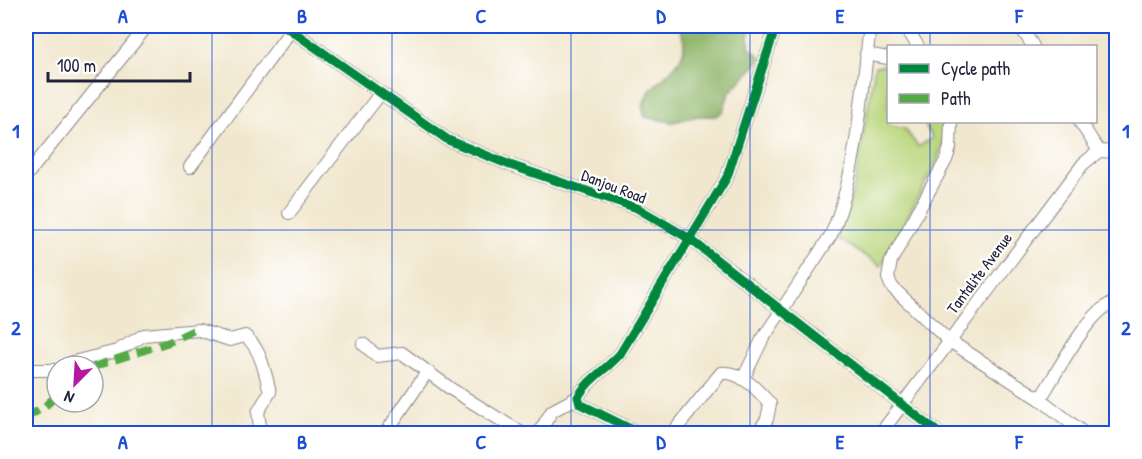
<svg xmlns="http://www.w3.org/2000/svg" width="1142" height="459" font-family="'Patrick Hand',sans-serif">
  <style>
    .green { fill: #b9d67c; stroke: #6e7c5c; stroke-width: 1.5 }
    .forest { fill: #92b76c; stroke: #5a6c54; stroke-width: 1.5 }
    .lines { fill: none; stroke-linecap: round; stroke-linejoin: round }
    .minor-casing { stroke: #8a8484; stroke-width: 14 }
    .minor { stroke: #fff; stroke-width: 12 }
    .quiet { stroke: #53aa46; stroke-width: 8; stroke-dasharray: 15 8; stroke-linecap: butt }
    .cycleway-casing { stroke: #fff; stroke-width: 13 }
    .cycleway { stroke: #00873e; stroke-width: 9 }
    .grid { fill: none; stroke: #1d4ed8; stroke-width: 1.5; stroke-opacity: 0.55 }
    .labels { text-anchor: middle; dominant-baseline: central; stroke-width: 4.5; stroke-linejoin: round; paint-order: stroke }
    .street-label { font-size: 16px; fill: #22223b; stroke: #fff }
    .neatline { fill: none; stroke: #1d4ed8; stroke-width: 2 }
    .grid-label { font-size: 20px; text-anchor: middle; font-weight: bold; fill: #1d4ed8 }
  </style>
  <rect width="100%" height="100%" fill="#fff"/>
  <filter id="ink" filterUnits="userSpaceOnUse"><feTurbulence type="fractalNoise" baseFrequency=".0167" numOctaves="2"/><feDisplacementMap in="SourceGraphic" scale="12" xChannelSelector="R" yChannelSelector="G"/><feConvolveMatrix kernelMatrix="1 2 1 2 8 2 1 2 1" color-interpolation-filters="sRGB"/></filter>
  <filter id="wash" filterUnits="userSpaceOnUse"><feTurbulence type="fractalNoise" baseFrequency=".008" numOctaves="4" result="noise"/><feDisplacementMap in="SourceGraphic" scale="24" xChannelSelector="R" yChannelSelector="G"/><feGaussianBlur stdDeviation="1.35" result="paint"/><feColorMatrix in="noise" values="0 0 0 0 0 0 0 0 0 0 0 0 0 0 0 0 0 1.4 0 .05"/><feComposite in="paint" operator="in"/></filter>
  <g filter="url(#wash)">
    <rect width="100%" height="100%" fill="#f1e7ce"/>
    <polygon class="green" points="888,65 888,125 905,129 918,147 933,138 923,122 942,122 945,136 937,161 881,266 837,238 854,189 875,66"/>
    <path class="forest" d="M679,26l70,2v19l13,11 -33,35 -6,18 -7,5h-18l-26,6 -27,-5c-11,-33 40,-42 39,-73 0,-6 -3,-13 -5,-18z"/>
  </g>
  <g filter="url(#ink)">
    <g class="lines">
      <defs>
        <g id="minor">
          <polyline points="285,26 448,140 510,165 637,208 690,239 940,434"/>
          <polyline points="905,26 918,46"/>
          <polyline points="1020,26 1033,46"/>
          <polyline points="866,54 888,58"/>
          <polyline points="951,122 950,148 946,160 891,261 888,278 892,287 948,340 1040,399"/>
          <polyline points="1080,122 1099,151"/>
          <polyline points="190,167 294,26"/>
          <polyline points="26,176 147,26"/>
          <polyline points="289,213 380,94"/>
          <polyline points="363,344 377,356 402,353 451,389 523,434"/>
          <path d="M66,366l7,-4 44,-11 27,-16 55,-5 31,10 15,-4c16,12 20,37 25,56l-12,20 3,22"/>
          <polyline points="26,370 57,370"/>
          <path d="M743,379l19,-39 69,-105c26,-60 31,-143 39,-209"/>
          <polyline points="385,434 427,372"/>
          <polyline points="538,434 552,411 578,397"/>
          <path d="M641,434l-61,-30 -2,-7c10,-18 29,-28 42,-43l107,-177 49,-151"/>
          <path d="M672,434l49,-61c20,-2 37,17 49,31l-3,15 -10,15"/>
          <polyline points="880,434 1083,164 1099,151 1116,152"/>
          <path d="M1085,434l-45,-35c15,-22 50,-93 76,-97"/>
        </g>
      </defs>
      <use href="#minor" class="minor-casing"/>
      <use href="#minor" class="minor"/>
      <g class="quiet">
        <polyline points="93,367 169,342 194,330"/>
        <polyline points="26,418 44,407 57,395"/>
      </g>
      <defs>
        <g id="cycleway">
          <polyline points="285,26 448,140 510,165 637,208 690,239 940,434"/>
          <path d="M641,434l-61,-30 -2,-7c10,-18 29,-28 42,-43l107,-177 49,-151"/>
        </g>
      </defs>
      <use href="#cycleway" class="cycleway-casing"/>
      <use href="#cycleway" class="cycleway"/>
    </g>
  </g>
  <path class="grid" d="M212,26v408M392,26v408M571,26v408M750,26v408M930,26v20M930,122v312M26,230h1090"/>
  <g class="labels">
    <g class="street-label">
      <text transform="translate(614 186) rotate(21)">Danjou Road</text>
      <text transform="translate(979 273) rotate(-53)">Tantalite Avenue</text>
    </g>
  </g>
  <rect width="1142" height="459" fill="none" stroke="#fff" stroke-width="66"/>
  <rect x="887" y="45" width="210" height="78" fill="#ffffff" stroke="#a7a7b1" stroke-width="1.5"/>
  <rect x="899" y="64" width="30" height="9" fill="#00873e" stroke="#a7a7b1" stroke-width="1.5"/>
  <text x="941" y="75" font-size="18" fill="#22223b">Cycle path</text>
  <rect x="899" y="94" width="30" height="9" fill="#53aa46" stroke="#a7a7b1" stroke-width="1.5"/>
  <text x="941" y="105" font-size="18" fill="#22223b">Path</text>
  <g transform="translate(75 384) rotate(204)"><circle r="28" fill="#ffffff" stroke="#a7a7b1" stroke-width="1.5"/>
  <path d="M0-4.5L10 22L0 15L-10 22Z" fill="#b5179e"/>
  <text y="-9" font-size="16" font-weight="bold" text-anchor="middle" fill="#22223b">N</text>
  </g>
  <path d="M48 72v9h142v-9" fill="none" stroke="#22223b" stroke-width="3"/>
  <text x="57" y="72" font-size="18" fill="#22223b" stroke="#ffffff" stroke-width="4.5" paint-order="stroke">100 m</text>
  <rect x="33" y="33" width="1076" height="393" class="neatline"/>
  <g class="grid-label">
    <text x="123" y="23">A</text>
    <text x="302" y="23">B</text>
    <text x="481" y="23">C</text>
    <text x="661" y="23">D</text>
    <text x="840" y="23">E</text>
    <text x="1019" y="23">F</text>
    <text x="16" y="138">1</text>
    <text x="1126" y="138">1</text>
    <text x="16" y="335">2</text>
    <text x="1126" y="335">2</text>
    <text x="123" y="449">A</text>
    <text x="302" y="449">B</text>
    <text x="481" y="449">C</text>
    <text x="661" y="449">D</text>
    <text x="840" y="449">E</text>
    <text x="1019" y="449">F</text>
  </g>
</svg>
